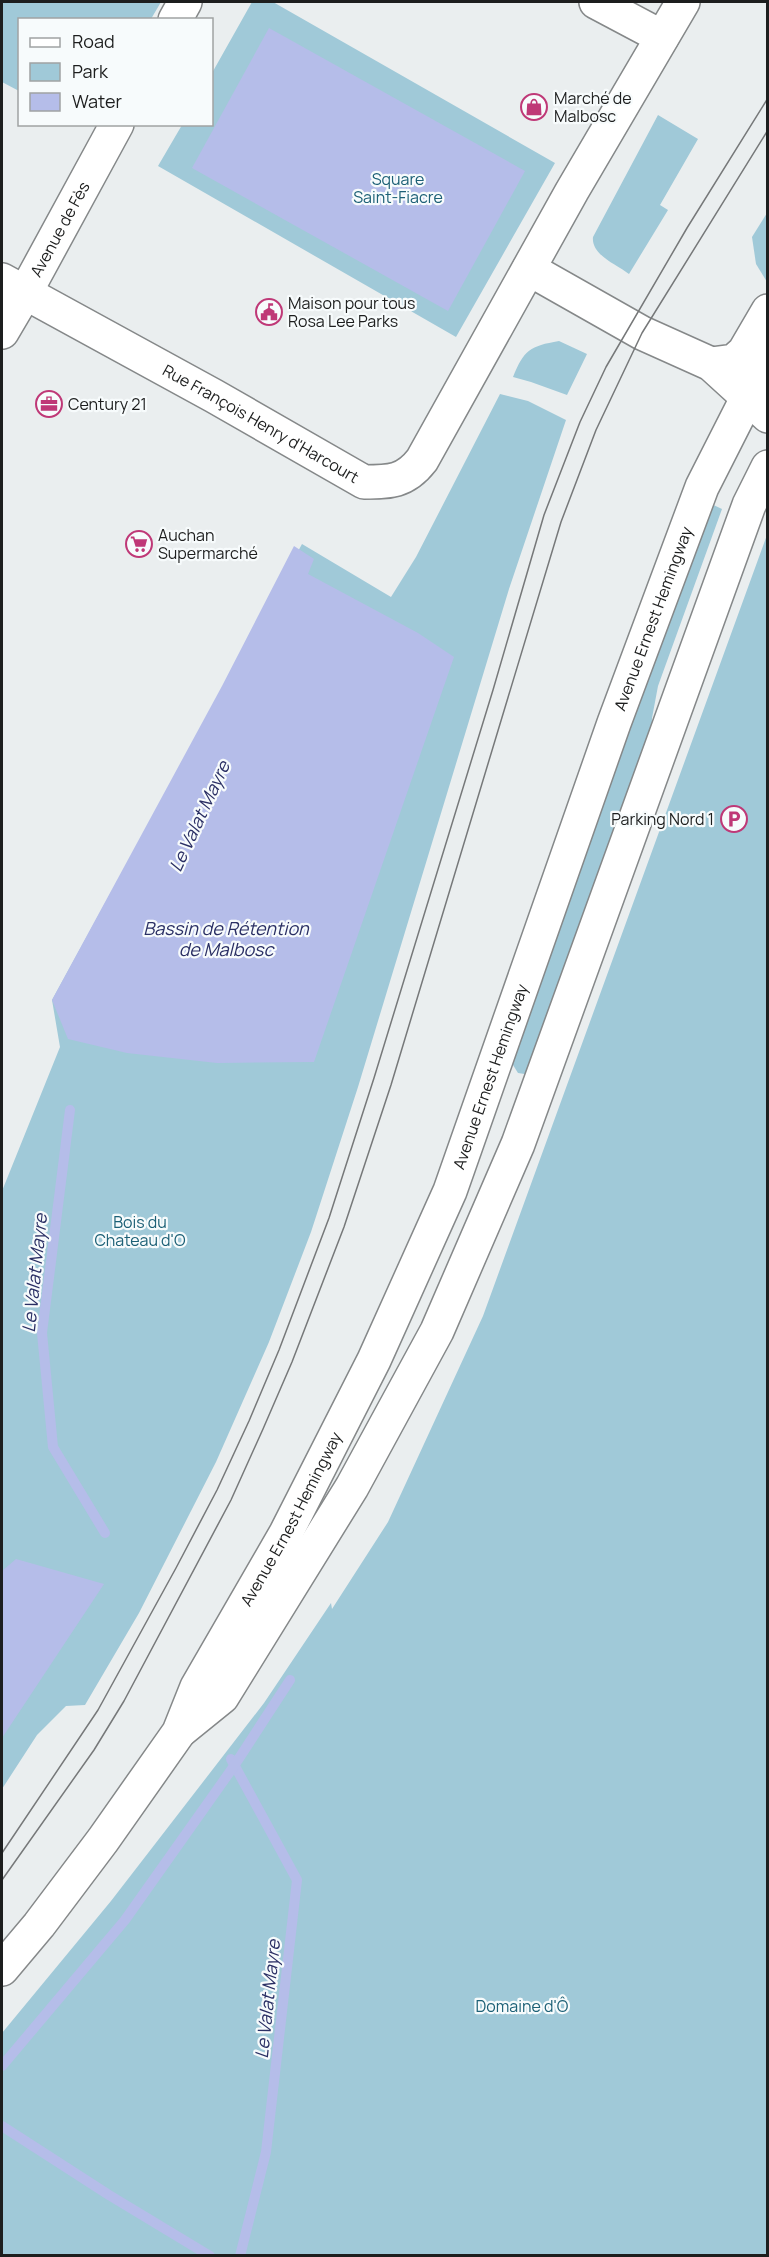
<svg xmlns="http://www.w3.org/2000/svg" width="769" height="2257" font-family="Manrope,sans-serif">
  <style>
    .green { fill: #a0c9d8 }
    .water { fill: #b5bde9 }
    .lines { fill: none; stroke-linecap: round; stroke-linejoin: round }
    .stream { stroke: #b5bde9; stroke-width: 10 }
    .minor-casing { stroke: #858889; stroke-width: 36 }
    .major-casing { stroke: #858889; stroke-width: 36 }
    .minor { stroke: #fff; stroke-width: 33 }
    .major { stroke: #fff; stroke-width: 33 }
    .tram { stroke: #767879; stroke-width: 1.5 }
    .labels { text-anchor: middle; dominant-baseline: central; stroke-width: 4.5; stroke-linejoin: round; paint-order: stroke }
    .poi-label { font-size: 16px; fill: #1d1e1e; stroke: #f7fbfc; text-anchor: start }
    .park-label { font-size: 16px; fill: #1c6076; stroke: #f7fbfc }
    .street-label { font-size: 16px; fill: #1d1e1e; stroke: #f7fbfc }
    .water-label { font-size: 18px; font-style: italic; fill: #2a2f64; stroke: #f7fbfc }
  </style>
  <rect width="100%" height="100%" fill="#eaeeef"/>
  <g class="green">
    <polygon points="2,2 161,2 151,19 20,20 19,91 2,82"/>
    <polygon points="252,2 273,2 555,163 456,337 158,166 182,125 212,124 212,73"/>
    <path d="M658,115l40,24 -38,66 8,5 -39,64c-13,-10 -38,-19 -36,-37z"/>
    <polygon points="767,213 767,282 756,264 752,237"/>
    <path d="M559,341l28,13 -20,41 -36,-13 -18,-5c11,-27 17,-31 46,-36z"/>
    <polygon points="500,394 528,401 566,420 509,589 358,1087 311,1232 269,1342 216,1462 139,1613 85,1705 66,1706 37,1735 2,1789 2,1191 60,1047 52,1000 302,544 391,597 416,557"/>
    <polygon points="705,501 722,509 658,686 652,718 651,749 531,1075 518,1073 513,1065 511,1057"/>
    <polygon points="767,535 767,2255 2,2255 2,2033 111,1901 264,1703 331,1603 332,1609 388,1522 483,1316"/>
  </g>
  <g class="water">
    <polygon points="269,28 525,171 448,311 192,168"/>
    <polygon points="294,546 314,559 308,574 418,633 454,657 314,1062 217,1063 127,1053 68,1039 52,1000 222,686"/>
    <polygon points="16,1559 104,1584 2,1738 2,1571"/>
  </g>
  <g class="lines">
    <g class="stream">
      <polyline points="70,1110 42,1333 53,1447 105,1533"/>
      <polyline points="231,1759 297,1880 266,2152 240,2256"/>
      <polyline points="2,2066 125,1920 234,1766 290,1680"/>
      <polyline points="2,2126 109,2195 210,2256"/>
    </g>
    <defs>
      <g id="minor">
        <polyline points="596,2 662,37"/>
        <polyline points="175,20 185,2"/>
        <polyline points="529,269 642,333 711,364 768,416"/>
        <path id="s1" d="M2,280l212,116 150,86c26,0 41,0 58,-22l150,-269 111,-189"/>
        <path id="s2" d="M2,332l23,-39 92,-169"/>
        <polyline points="711,364 734,361 744,352 768,311"/>
      </g>
      <g id="major">
        <polyline points="180,1731 222,1697 352,1487 437,1331 518,1144 749,505 768,467"/>
        <path id="s3" d="M2,1969l37,-44 64,-85 76,-108 18,-45 89,-154 88,-173 76,-169 164,-468 88,-236 66,-130"/>
      </g>
    </defs>
    <use href="#minor" class="minor-casing"/>
    <use href="#major" class="major-casing"/>
    <use href="#minor" class="minor"/>
    <use href="#major" class="major"/>
    <g class="tram">
      <polyline points="2,1853 98,1710 176,1568 217,1490 249,1421 279,1350 329,1218 374,1078 493,690 544,515 580,422 606,367 687,228 768,98"/>
      <polyline points="2,1880 94,1750 124,1701 231,1500 263,1429 292,1362 344,1227 391,1085 561,522 596,430 642,333 768,130"/>
    </g>
  </g>
  <defs>
    <symbol id="shop-ring" viewBox="-11 -11 22 22"><circle r="9.5" fill="#f7fbfc" stroke="#bf3877" stroke-width="1.5"/><path d="M-5-2.5h2.3a2.7 3.5 0 0 1 5.4 0H5L5.5 6h-11ZM-1.5-2.5h3a1.5 2.3 0 0 0-3 0Z" fill="#bf3877"/></symbol>
    <symbol id="civic-ring" viewBox="-11 -11 22 22"><circle r="9.5" fill="#f7fbfc" stroke="#bf3877" stroke-width="1.5"/><path d="M-.6-6.5H3V-4.5H.6V-3L4-1V1h2V6H-6V1h2V-1L-.6-3ZM-1.2 2.5V6h2.4V2.5Z" fill="#bf3877"/></symbol>
    <symbol id="office-ring" viewBox="-11 -11 22 22"><circle r="9.5" fill="#f7fbfc" stroke="#bf3877" stroke-width="1.5"/><path d="M-6-3h4V-5.5h4V-3h4V5H-6ZM-1-4.5V-3h2v-1.5ZM-6 0V1H6V0Z" fill="#bf3877"/></symbol>
    <symbol id="supermarket-ring" viewBox="-11 -11 22 22"><circle r="9.5" fill="#f7fbfc" stroke="#bf3877" stroke-width="1.5"/><path d="M-6-5.5h2.5l.6 2H6L4.5 2H-2.5L-4.4-4H-6ZM-1.5 3.2a1.3 1.3 0 1 0 .1 0ZM3 3.2a1.3 1.3 0 1 0 .1 0Z" fill="#bf3877"/></symbol>
    <symbol id="parking-ring" viewBox="-11 -11 22 22"><circle r="9.5" fill="#f7fbfc" stroke="#bf3877" stroke-width="1.5"/><path d="M-3.5-5.5H1a3.5 3.5 0 0 1 0 7H-1V5.5H-3.5ZM-1-3.4V-.6H.8a1.4 1.4 0 0 0 0-2.8Z" fill="#bf3877"/></symbol>
  </defs>
  <g fill-rule="evenodd">
    <use href="#shop-ring" x="519" y="92" width="30" height="30"/>
    <use href="#civic-ring" x="254" y="297" width="30" height="30"/>
    <use href="#office-ring" x="34" y="389" width="30" height="30"/>
    <use href="#supermarket-ring" x="124" y="529" width="30" height="30"/>
    <use href="#parking-ring" x="719" y="804" width="30" height="30"/>
  </g>
  <g class="labels">
    <g class="poi-label">
      <text x="554" y="98">Marché de<tspan x="554" dy="18">Malbosc</tspan></text>
      <text x="288" y="303">Maison pour tous<tspan x="288" dy="18">Rosa Lee Parks</tspan></text>
      <text x="68" y="404">Century 21</text>
      <text x="158" y="535">Auchan<tspan x="158" dy="18">Supermarché</tspan></text>
      <text x="714" y="819" text-anchor="end">Parking Nord 1</text>
    </g>
    <g class="park-label">
      <text x="398" y="179">Square<tspan x="398" dy="18">Saint-Fiacre</tspan></text>
      <text x="140" y="1222">Bois du<tspan x="140" dy="18">Chateau d'O</tspan></text>
      <text x="522" y="2006">Domaine d'Ô</text>
    </g>
    <g class="street-label">
      <text stroke="none"><textPath href="#s2" startOffset="118">Avenue de Fès</textPath></text>
      <text stroke="none"><textPath href="#s1" startOffset="296">Rue François Henry d'Harcourt</textPath></text>
      <text stroke="none"><textPath href="#s3" startOffset="1509">Avenue Ernest Hemingway</textPath></text>
      <text stroke="none"><textPath href="#s3" startOffset="1023">Avenue Ernest Hemingway</textPath></text>
      <text stroke="none"><textPath href="#s3" startOffset="537">Avenue Ernest Hemingway</textPath></text>
    </g>
    <g class="water-label">
      <text transform="translate(199 816) rotate(-65)">Le Valat Mayre</text>
      <text x="226" y="928">Bassin de Rétention<tspan x="226" dy="21">de Malbosc</tspan></text>
      <text transform="translate(34 1273) rotate(-84)">Le Valat Mayre</text>
      <text transform="translate(267 1999) rotate(-84)">Le Valat Mayre</text>
    </g>
  </g>
  <rect width="769" height="2257" fill="none" stroke="#1d1e1e" stroke-width="6"/>
  <rect x="18" y="18" width="195" height="108" fill="#f7fbfc" stroke="#a0a3a3" stroke-width="1.5"/>
  <rect x="30" y="38" width="30" height="9" fill="#ffffff" stroke="#a0a3a3" stroke-width="1.5"/>
  <text x="72" y="48" font-size="18" fill="#1d1e1e">Road</text>
  <rect x="30" y="63" width="30" height="18" fill="#a0c9d8" stroke="#a0a3a3" stroke-width="1.5"/>
  <text x="72" y="78" font-size="18" fill="#1d1e1e">Park</text>
  <rect x="30" y="93" width="30" height="18" fill="#b5bde9" stroke="#a0a3a3" stroke-width="1.5"/>
  <text x="72" y="108" font-size="18" fill="#1d1e1e">Water</text>
</svg>
